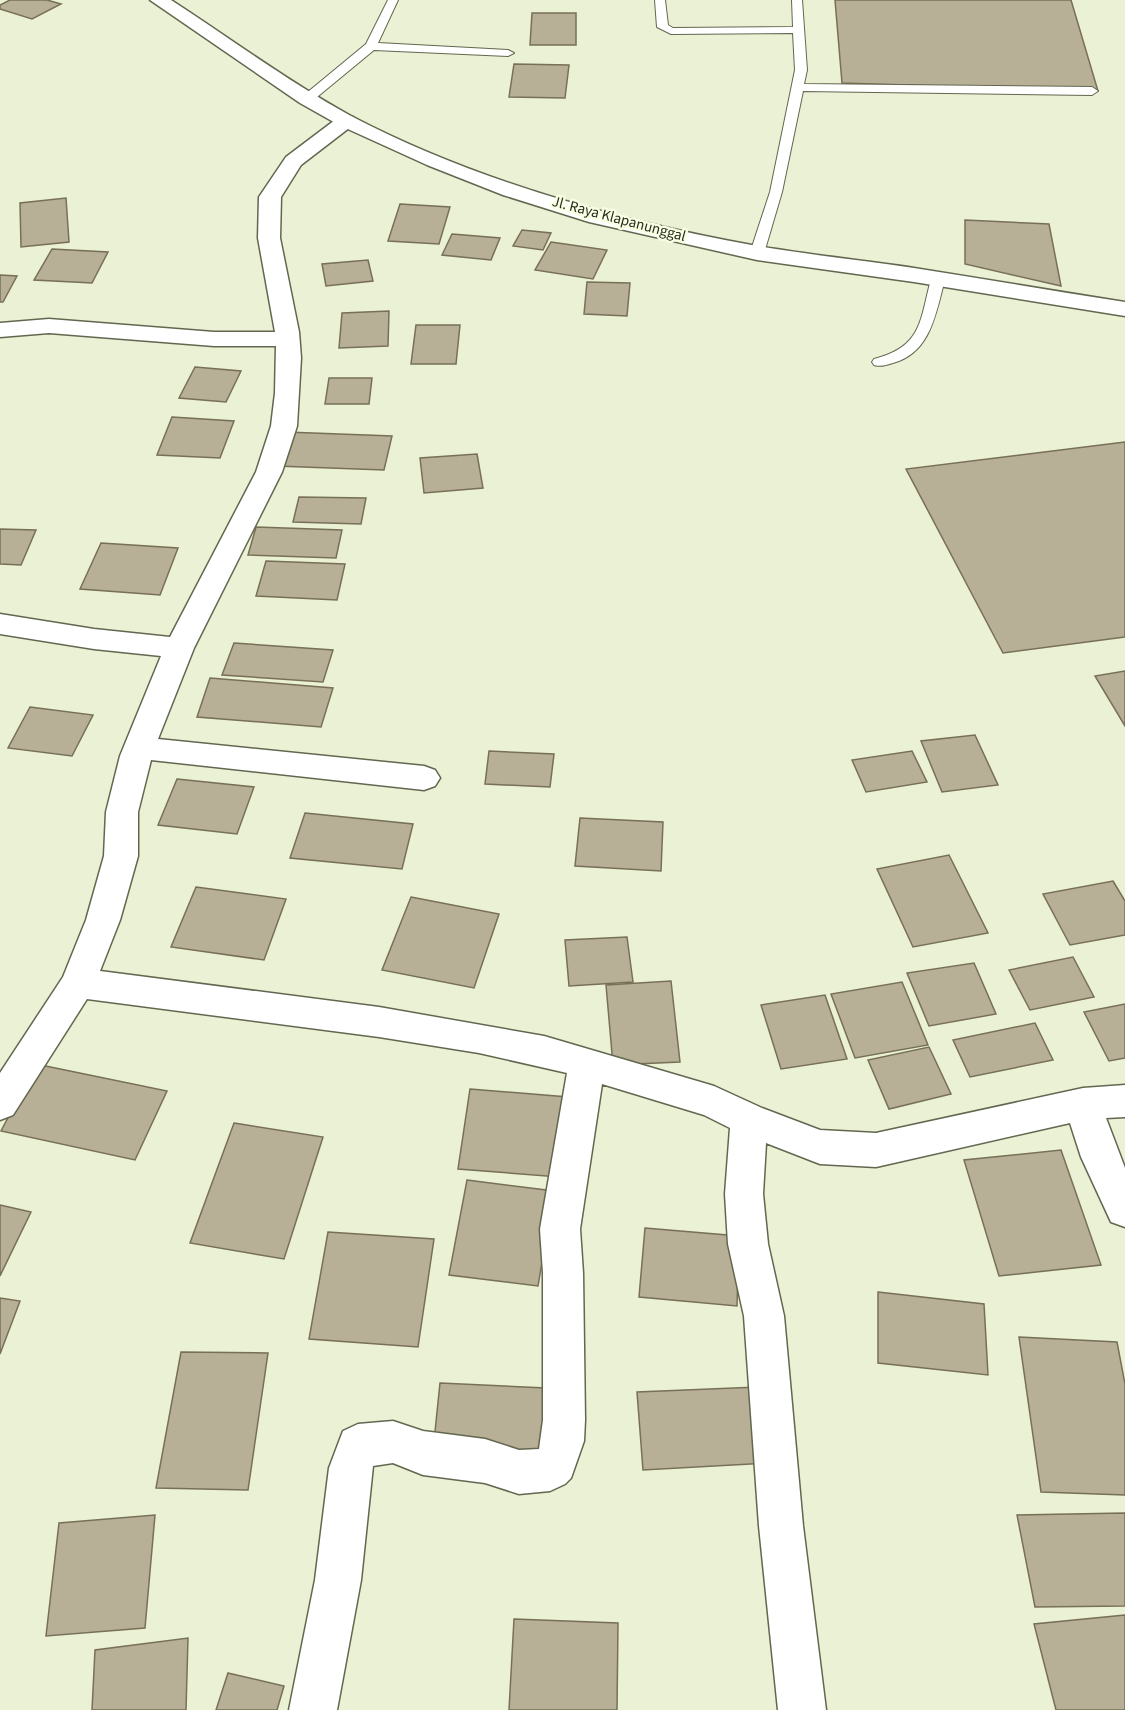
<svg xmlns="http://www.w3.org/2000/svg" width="1125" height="1710" font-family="'Source Sans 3',sans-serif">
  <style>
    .building { fill: #b7b096; stroke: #777057; stroke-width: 1.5 }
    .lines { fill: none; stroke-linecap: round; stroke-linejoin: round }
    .service-casing { stroke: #62674f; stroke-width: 2 }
    .minor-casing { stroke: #62674f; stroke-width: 3 }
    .tertiary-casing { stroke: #62674f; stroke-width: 3 }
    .service { fill: #fff; fill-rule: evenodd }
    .minor { fill: #fff; fill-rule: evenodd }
    .tertiary { fill: #fff; fill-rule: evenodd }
    .labels { text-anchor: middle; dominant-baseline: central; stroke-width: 5; stroke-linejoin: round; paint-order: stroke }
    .far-street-label { font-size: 15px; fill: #292c21; stroke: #f7fee2 }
  </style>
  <rect width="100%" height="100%" fill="#eaf1d5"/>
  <g class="building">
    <polygon points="10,0 47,0 61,4 32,19 0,9 0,5"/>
    <polygon points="835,0 1071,0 1098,91 842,83"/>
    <polygon points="532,13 576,13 576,45 530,45"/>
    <polygon points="514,64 569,65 565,98 509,97"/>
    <polygon points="66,198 69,242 21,247 20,203"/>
    <polygon points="400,204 450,207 439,244 388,241"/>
    <polygon points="965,220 1049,224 1061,286 965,264"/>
    <polygon points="522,230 551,233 543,250 513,246"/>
    <polygon points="452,234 500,238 491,260 442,255"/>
    <polygon points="551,242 607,250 593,279 535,270"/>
    <polygon points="52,249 108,252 92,283 34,280"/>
    <polygon points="368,260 373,281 326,286 322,264"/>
    <polygon points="0,275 17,276 3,302 0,302"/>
    <polygon points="587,282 630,283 627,316 584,314"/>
    <polygon points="389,311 388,346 339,348 342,313"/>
    <polygon points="416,325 460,325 456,364 411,364"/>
    <polygon points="195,367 241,371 226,402 179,398"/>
    <polygon points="329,378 372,378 369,404 325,404"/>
    <polygon points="172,417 234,421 220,458 157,455"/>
    <polygon points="286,432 392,436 384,470 276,466"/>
    <polygon points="1125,442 1125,637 1003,653 906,469"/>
    <polygon points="477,454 483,488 424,493 420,458"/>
    <polygon points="299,497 366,498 361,524 293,522"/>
    <polygon points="256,527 342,530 336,558 248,555"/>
    <polygon points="0,529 36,530 21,565 0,564"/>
    <polygon points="101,543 178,548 160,595 80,589"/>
    <polygon points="266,561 345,564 337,600 256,596"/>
    <polygon points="234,643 333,650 323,682 222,675"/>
    <polygon points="1125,671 1125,726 1095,676"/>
    <polygon points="210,678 333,688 321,727 197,717"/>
    <polygon points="30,707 93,715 72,756 8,748"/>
    <polygon points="975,735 998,785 942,792 921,741"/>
    <polygon points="489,751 554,754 550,787 485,784"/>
    <polygon points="912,751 927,782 866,792 852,760"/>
    <polygon points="177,779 254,787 237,834 158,825"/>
    <polygon points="305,813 413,824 402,869 290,858"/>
    <polygon points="580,818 663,822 661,871 575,866"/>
    <polygon points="949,855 988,933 913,947 877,869"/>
    <polygon points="1113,881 1125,901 1125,935 1070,945 1043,894"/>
    <polygon points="196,887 286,899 264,960 171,947"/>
    <polygon points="411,897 499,914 474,988 382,970"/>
    <polygon points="627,937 633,982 569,986 565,940"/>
    <polygon points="1073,957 1094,997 1030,1010 1009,970"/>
    <polygon points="974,963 996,1014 929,1026 907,973"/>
    <polygon points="671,981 680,1062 613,1065 606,985"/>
    <polygon points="902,982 928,1045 855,1058 831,994"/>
    <polygon points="825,995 847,1059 781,1069 761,1005"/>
    <polygon points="1125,1004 1125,1058 1109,1061 1084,1012"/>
    <polygon points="1035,1023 1053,1060 970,1077 953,1040"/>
    <polygon points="929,1047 951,1094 889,1109 868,1060"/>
    <polygon points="36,1064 167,1091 135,1160 1,1131"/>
    <polygon points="470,1089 568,1097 559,1177 458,1169"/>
    <polygon points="234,1123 323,1137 284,1259 190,1243"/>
    <polygon points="1061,1150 1101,1265 999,1276 964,1160"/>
    <polygon points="467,1180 554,1191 538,1286 449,1275"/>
    <polygon points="0,1205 31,1212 0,1276"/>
    <polygon points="645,1228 739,1236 737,1306 639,1297"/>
    <polygon points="328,1232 434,1239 418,1347 309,1339"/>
    <polygon points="878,1292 984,1304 988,1375 878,1363"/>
    <polygon points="0,1298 20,1301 0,1354"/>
    <polygon points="1019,1337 1117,1342 1125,1384 1125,1495 1041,1492"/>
    <polygon points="181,1352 268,1353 248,1490 156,1488"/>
    <polygon points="440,1383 546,1388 541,1458 433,1451"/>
    <polygon points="758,1387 768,1463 643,1470 637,1392"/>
    <polygon points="1125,1513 1125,1606 1035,1607 1017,1515"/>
    <polygon points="155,1515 145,1628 46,1636 59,1523"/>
    <polygon points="1125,1615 1125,1710 1056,1710 1034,1624"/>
    <polygon points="514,1619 618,1623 617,1710 509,1710"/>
    <polygon points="188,1638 186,1710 92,1710 95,1650"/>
    <polygon points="228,1673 284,1686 277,1710 216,1710"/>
  </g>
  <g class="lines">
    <defs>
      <g id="service">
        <polygon points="388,0 398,0 378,43 508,50 514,53 508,56 374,50 311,102 303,102 303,96 366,44"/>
        <polygon points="655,0 665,0 668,25 673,28 793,27 792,0 802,0 807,70 804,84 1092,87 1098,91 1092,95 803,91 782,192 764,253 757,257 750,253 770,192 795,70 793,33 671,34 657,27"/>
        <path d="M938,275l7,4c-9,33 -14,74 -52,84 -7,2 -12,4 -19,2l-2,-3 2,-3c48,-12 46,-38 57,-80z"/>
      </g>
      <polygon id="minor" points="346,115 353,117 356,121 353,125 301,165 281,197 280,238 299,332 301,358 297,426 282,472 194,648 158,739 424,766 435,770 440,778 435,786 424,790 151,760 138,812 138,856 120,920 100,971 379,1007 544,1036 714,1086 762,1108 820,1130 876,1133 1083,1088 1125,1085 1125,1117 1106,1118 1125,1168 1125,1227 1111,1222 1081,1157 1070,1123 876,1167 820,1164 766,1143 763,1194 768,1244 784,1316 803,1526 826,1710 778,1710 759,1526 744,1316 728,1244 725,1194 730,1128 704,1115 602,1084 580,1229 583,1273 585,1420 584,1441 571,1478 565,1484 550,1491 519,1494 485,1483 423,1475 393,1463 373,1466 361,1580 337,1710 289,1710 315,1580 329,1468 343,1431 358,1424 393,1421 423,1431 485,1439 519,1450 539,1449 543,1420 543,1273 540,1229 567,1073 479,1053 379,1037 87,999 13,1115 0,1120 0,1073 63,977 86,920 104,856 106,812 120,756 161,656 94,649 0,634 0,614 94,629 170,637 256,472 271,426 275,393 276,346 214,346 49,333 0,337 0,323 49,319 214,332 275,332 258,238 259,197 286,157 339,117"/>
      <path id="tertiary" d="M150,0h21c60,39 118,82 180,116 122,64 271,106 406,130 52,9 105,14 157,22 70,11 141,23 211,34v14l-211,-34 -157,-22 -168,-38 -86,-27 -76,-30 -88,-40 -39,-22z"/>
    </defs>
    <use href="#service" class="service-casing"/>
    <use href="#minor" class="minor-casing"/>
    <use href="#tertiary" class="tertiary-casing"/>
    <use href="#service" class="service"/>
    <use href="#minor" class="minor"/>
    <use href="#tertiary" class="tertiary"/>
  </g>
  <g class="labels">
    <g class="far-street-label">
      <text transform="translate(619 219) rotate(15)">Jl. Raya Klapanunggal</text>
    </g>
  </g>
</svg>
